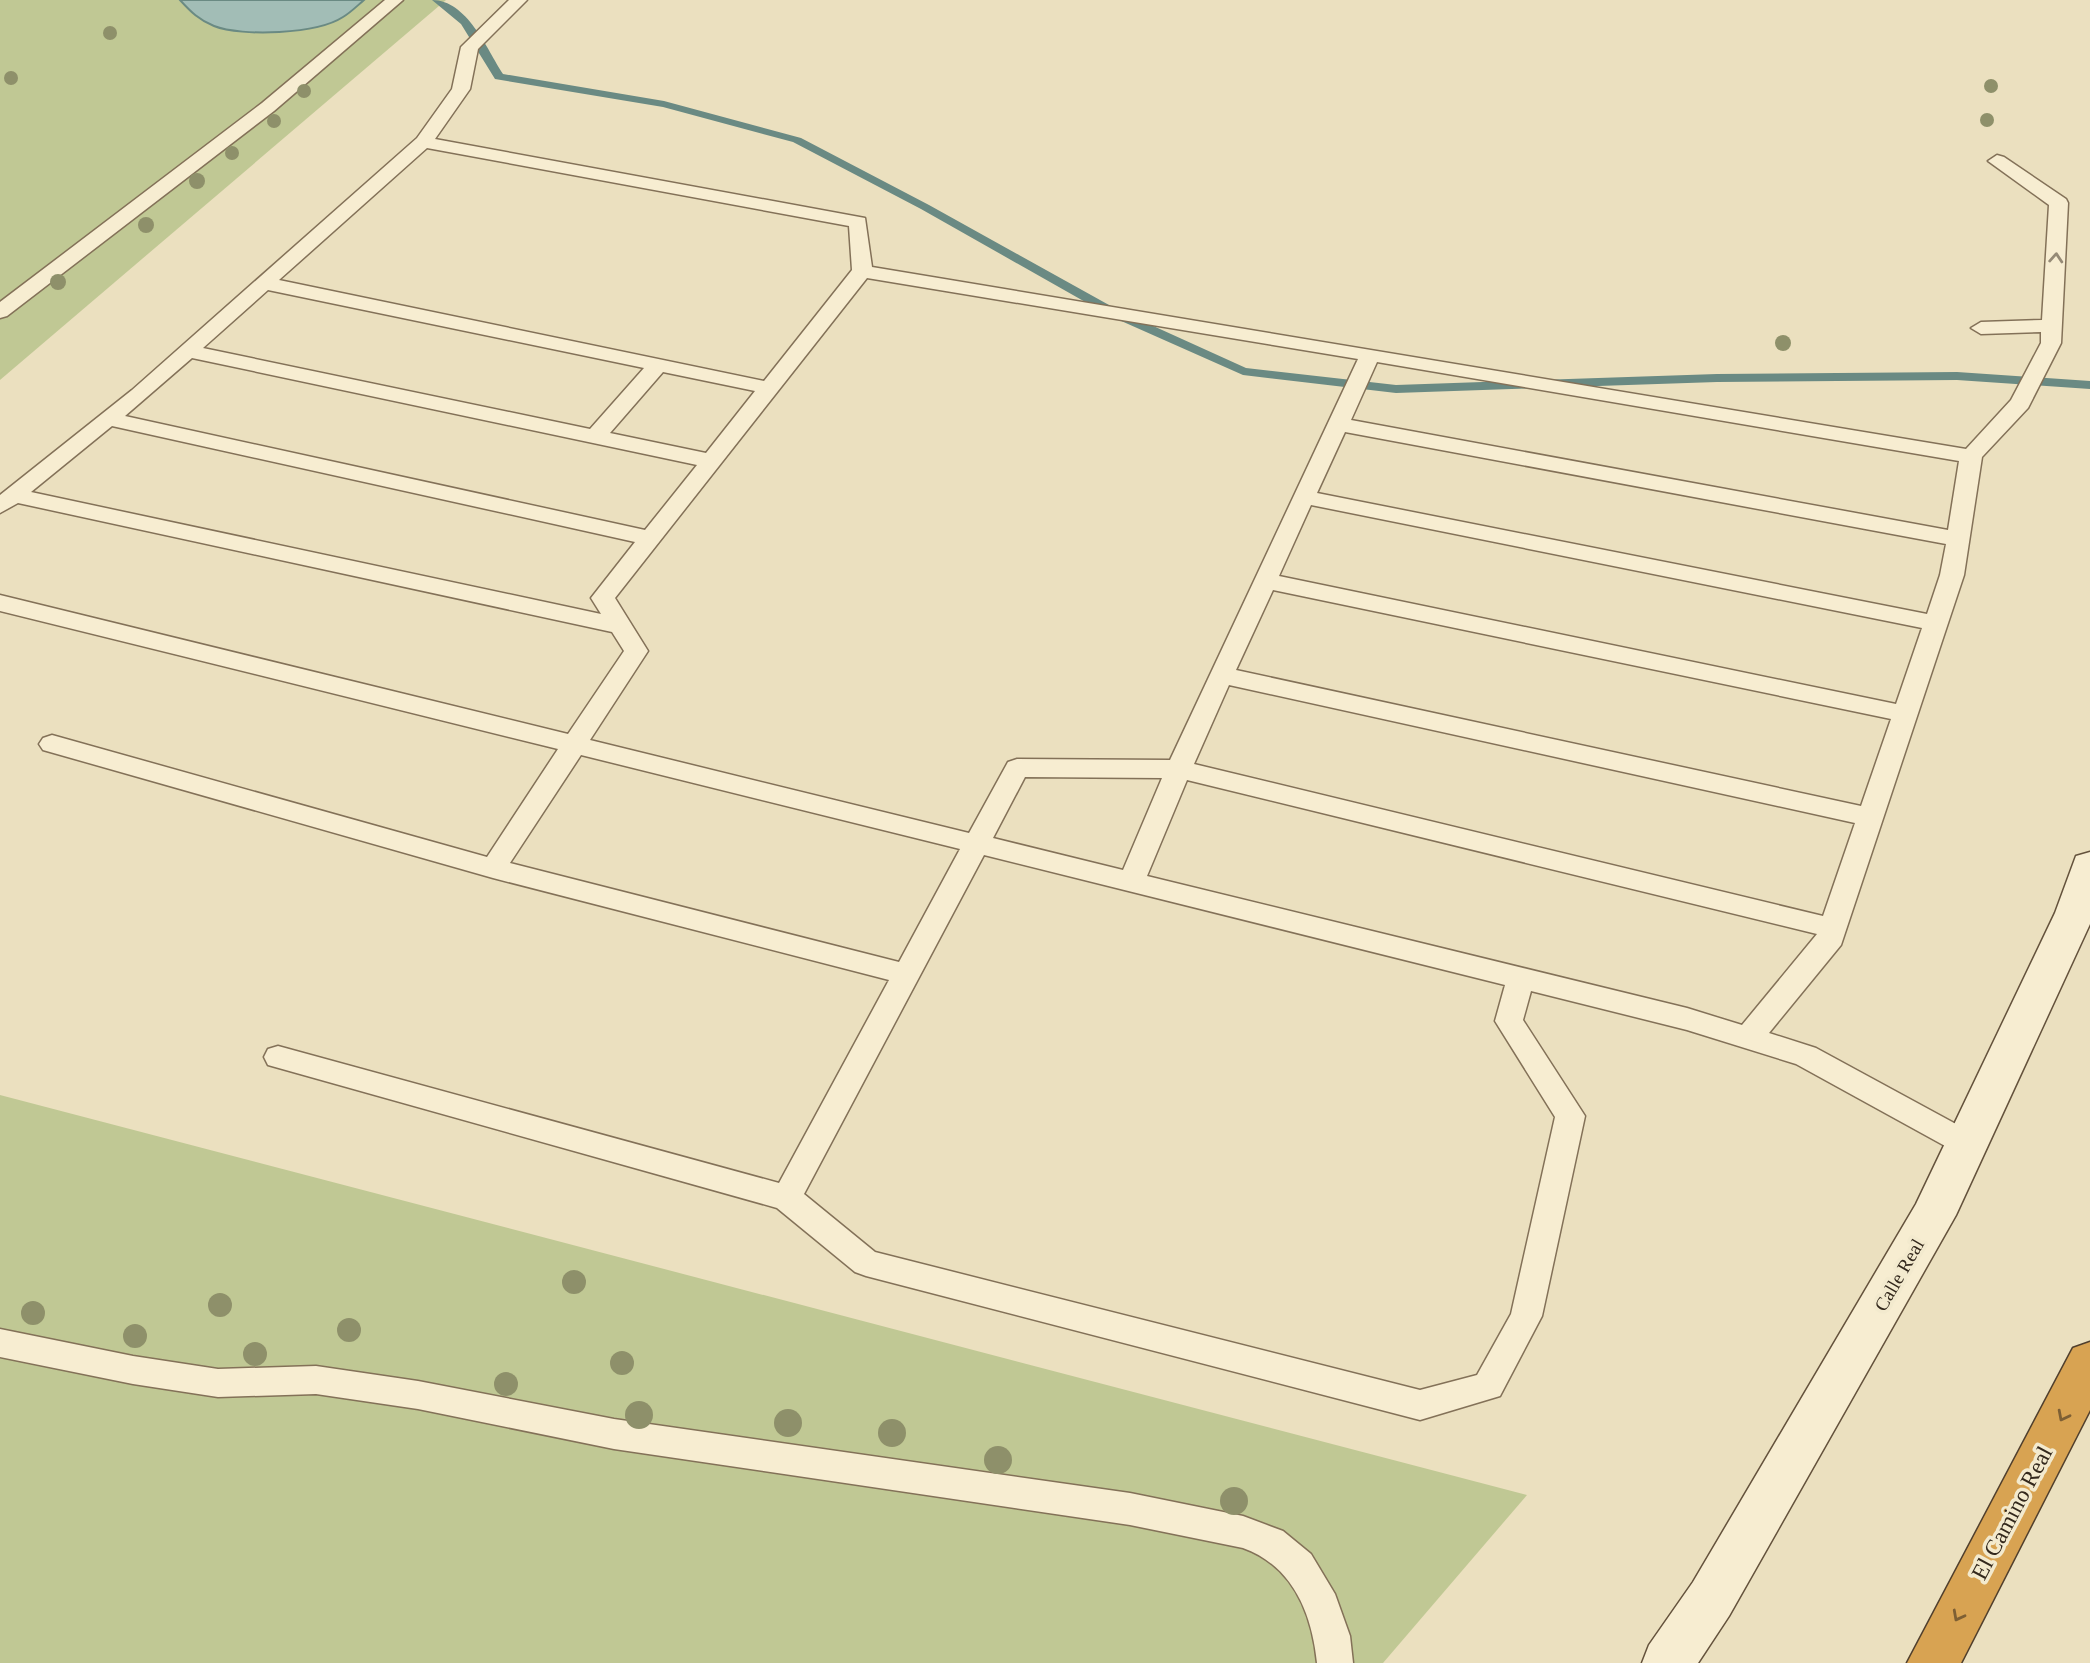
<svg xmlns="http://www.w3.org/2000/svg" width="2090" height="1663" font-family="'Times New Roman',serif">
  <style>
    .green { fill: #c0c894 }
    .water { fill: #a2bdb6; stroke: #6a8a83; stroke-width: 2 }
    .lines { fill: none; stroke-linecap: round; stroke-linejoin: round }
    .stream { fill: #6a8a83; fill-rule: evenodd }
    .lane-casing { stroke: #837158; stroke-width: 3 }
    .secondary-casing { stroke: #64523c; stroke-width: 3 }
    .highway-casing { stroke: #503f2d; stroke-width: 3 }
    .lane { fill: #f7edd1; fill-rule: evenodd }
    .secondary { fill: #f7edd1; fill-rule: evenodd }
    .highway { fill: #d8a352; fill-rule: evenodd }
    .tree { fill: #8e906a }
    .oneway { stroke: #958a76 }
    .oneway2 { stroke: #7d5f34 }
    .labels { text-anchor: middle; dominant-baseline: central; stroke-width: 7; stroke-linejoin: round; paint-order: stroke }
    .street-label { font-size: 19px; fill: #33281c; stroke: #f3eace }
    .near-street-label { font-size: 23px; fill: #33281c; stroke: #f3eace }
  </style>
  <rect width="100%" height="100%" fill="#ebe0bf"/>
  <g class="green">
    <polygon points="0,0 446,0 0,380"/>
    <polygon points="0,1095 1527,1495 1383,1663 0,1663"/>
  </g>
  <path class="water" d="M180,0h184c-7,6 -14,13 -21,17 -26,17 -101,20 -129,9 -15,-6 -23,-14 -34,-26z"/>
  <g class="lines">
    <path class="stream" d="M432,0c35,0 55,49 71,74l161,27 137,37 128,67 189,105 128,58 150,17 321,-11 240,-2 133,9v8l-133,-9 -240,2 -321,11 -153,-18 -133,-59 -189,-107 -128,-67 -130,-35 -168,-28 -34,-55z"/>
    <defs>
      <g id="lane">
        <polygon points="385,0 403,0 274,111 7,316 0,318 0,302 262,103"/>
        <path d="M509,0h18l-49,49 -8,40 -35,50 430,79 7,49 1094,182 45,-49 30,-57v-11l-60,2 -10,-6 10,-6 61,-2 7,-115 -61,-44 9,-6 7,2 62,42 2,4 -7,140 -33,65 -46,49 -18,118 -123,370 -72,88 47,15 162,88 4,8 -4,8 -11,4 -11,-4 -160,-88 -109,-34 -156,-39 -8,29 62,96 -43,200 -42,80 -80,24 -554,-144 -11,-4 -78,-64 -509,-143 -4,-8 4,-8 10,-3 501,137 110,-203 -396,-102 -450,-128 -4,-6 4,-6 9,-3 435,122 71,-108 -558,-138v-16l568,139 56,-83 -12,-19 -594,-129 -18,10v-18l132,-105 285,-252 35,-49 9,-42zM427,148l422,78 3,44 -88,111 -485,-101zM867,278l491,81 -188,401 -153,-1 -9,3 -39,71 -379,-93 58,-89 -33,-53zM268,290l376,78 -54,61 -387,-81zM192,358l505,107 -52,65 -520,-114zM1377,362l582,99 -11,69 -597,-110zM663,372l92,19 -49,62 -96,-20zM112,426l523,116 -44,56 10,16 -570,-122zM1345,432l601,112 -6,31 -13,39 -610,-121zM1311,505l611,123 -26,76 -617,-128zM1273,590l618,129 -30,87 -625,-136zM1229,685l626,138 -32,93 -629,-152zM581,755l379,94 -61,113 -389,-99zM1025,777l137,1 -39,92 -130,-32zM1187,780l630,154 -75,91 -55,-17 -540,-132zM984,855l521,130 -10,36 60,96 -44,197 -34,61 -57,15 -545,-138 -71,-58z"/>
        <path d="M0,1329l133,27 85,13 98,-3 102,15 196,38 516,74 113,23 40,15 28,23 24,40 15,42 3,27h-36c-5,-49 -24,-97 -74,-115l-113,-23 -516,-76 -196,-40 -102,-15 -98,3 -85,-13 -133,-27z"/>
      </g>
      <polygon id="secondary" points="2090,852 2090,924 1956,1215 1729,1616 1698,1663 1642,1663 1649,1645 1693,1582 1916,1204 2055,913 2076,856"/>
      <polygon id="highway" points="2090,1342 2090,1410 1961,1663 1907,1663 2073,1348"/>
    </defs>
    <use href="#lane" class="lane-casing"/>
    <use href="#secondary" class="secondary-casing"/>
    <use href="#highway" class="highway-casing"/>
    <use href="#lane" class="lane"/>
    <use href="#secondary" class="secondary"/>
    <use href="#highway" class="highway"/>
  </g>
  <g class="tree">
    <circle cx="110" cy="33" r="7"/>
    <circle cx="11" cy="78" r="7"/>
    <circle cx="1991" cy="86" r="7"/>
    <circle cx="304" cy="91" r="7"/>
    <circle cx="1987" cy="120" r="7"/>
    <circle cx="274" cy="121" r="7"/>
    <circle cx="232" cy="153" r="7"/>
    <circle cx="197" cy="181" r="8"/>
    <circle cx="146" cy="225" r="8"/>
    <circle cx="58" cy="282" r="8"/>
    <circle cx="1783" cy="343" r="8"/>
    <circle cx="574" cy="1282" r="12"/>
    <circle cx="220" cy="1305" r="12"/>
    <circle cx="33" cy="1313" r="12"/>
    <circle cx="349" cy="1330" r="12"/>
    <circle cx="135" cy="1336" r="12"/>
    <circle cx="255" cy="1354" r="12"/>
    <circle cx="622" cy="1363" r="12"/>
    <circle cx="506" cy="1384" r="12"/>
    <circle cx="639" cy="1415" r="14"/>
    <circle cx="788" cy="1423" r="14"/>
    <circle cx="892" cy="1433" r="14"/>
    <circle cx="998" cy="1460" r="14"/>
    <circle cx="1234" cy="1501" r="14"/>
  </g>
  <defs><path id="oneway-chevron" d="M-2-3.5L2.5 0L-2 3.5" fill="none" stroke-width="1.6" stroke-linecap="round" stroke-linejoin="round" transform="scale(1.75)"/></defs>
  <use class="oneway" href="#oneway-chevron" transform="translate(2056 258) rotate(-86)"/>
  <g class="oneway2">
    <use href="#oneway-chevron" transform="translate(2063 1416) rotate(117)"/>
    <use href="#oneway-chevron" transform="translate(1958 1616) rotate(118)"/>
  </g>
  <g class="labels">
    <g class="street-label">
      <text transform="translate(1899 1275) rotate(-60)">Calle Real</text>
    </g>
    <g class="near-street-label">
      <text transform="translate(2012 1513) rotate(-62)">El Camino Real</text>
    </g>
  </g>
</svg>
